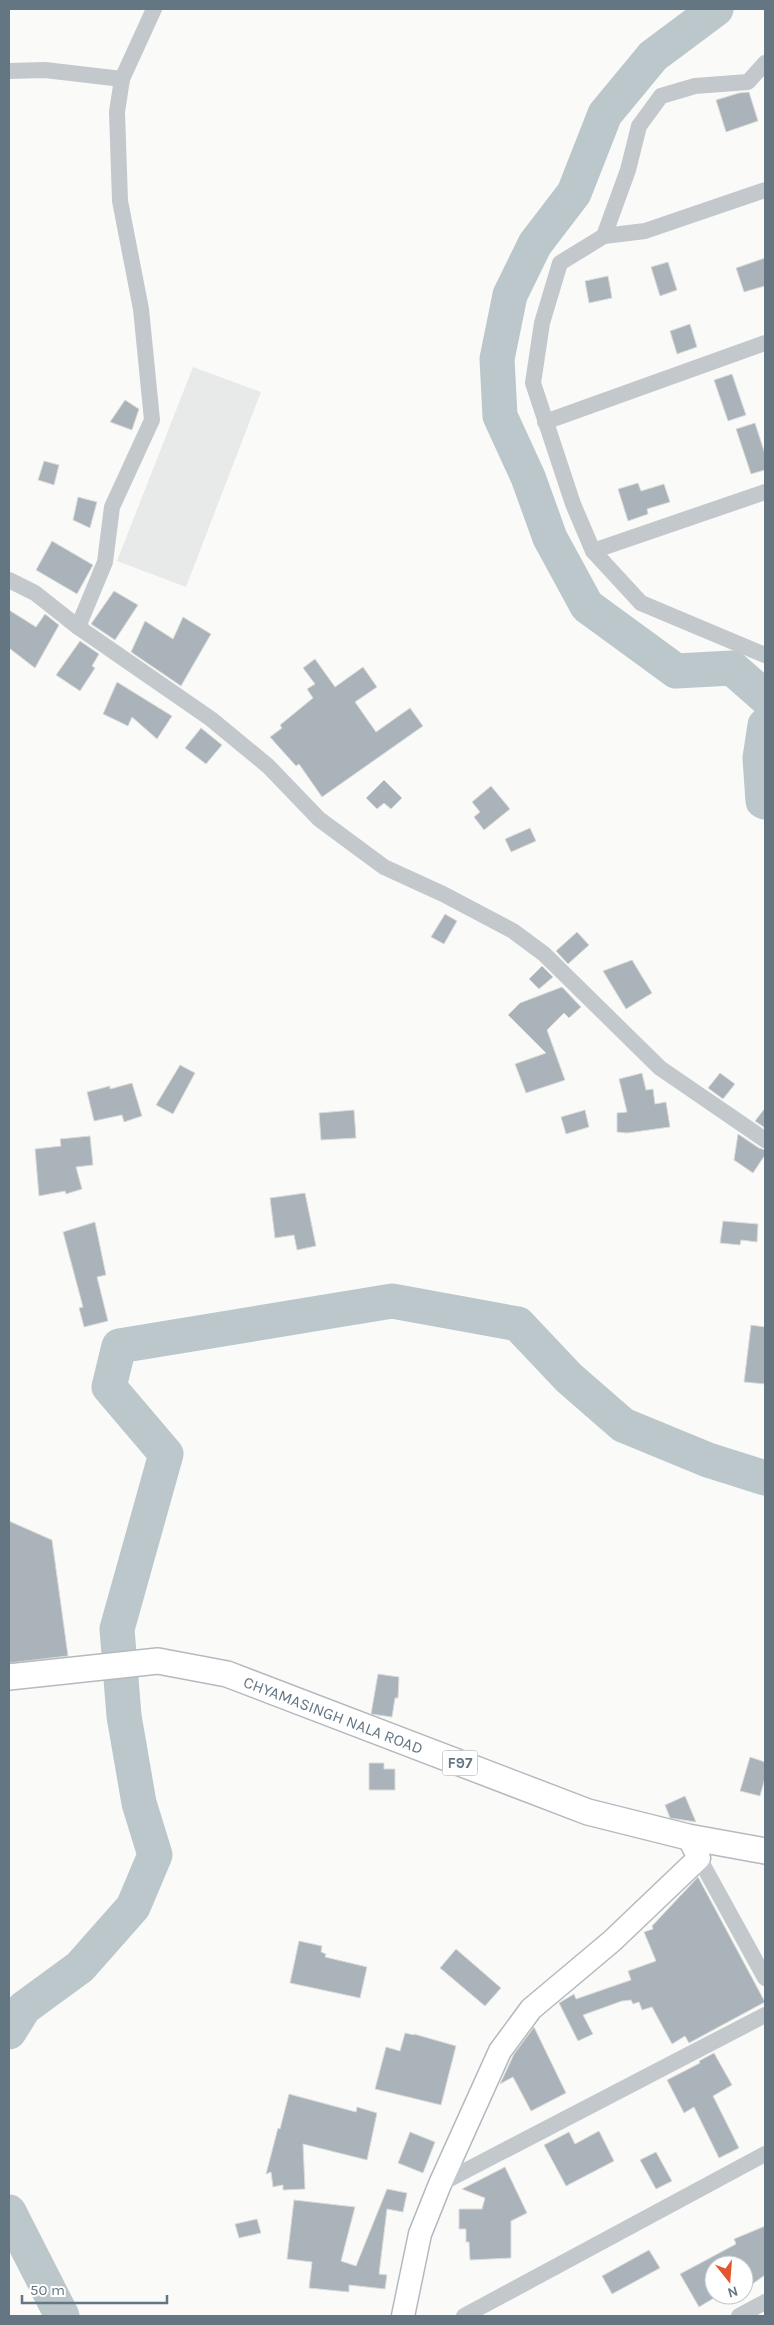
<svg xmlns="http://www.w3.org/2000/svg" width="774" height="2325" font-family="Karla,sans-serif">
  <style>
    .built { fill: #e8e9e9 }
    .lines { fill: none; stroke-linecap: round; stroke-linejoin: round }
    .river { stroke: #bbc7cb; stroke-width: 35 }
    .building { fill: #aab3b9; stroke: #dcdcda }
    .secondary-casing { stroke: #b3babf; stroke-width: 25 }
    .primary-casing { stroke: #b5babe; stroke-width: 28 }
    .street { stroke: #c3c8cc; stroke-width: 16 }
    .secondary { stroke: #fff; stroke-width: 22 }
    .primary { stroke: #fff; stroke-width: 25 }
    .labels { text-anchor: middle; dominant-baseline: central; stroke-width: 5; stroke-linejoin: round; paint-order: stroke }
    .shield { fill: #fff; stroke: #939fa8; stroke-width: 1 }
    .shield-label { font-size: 15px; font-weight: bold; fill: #657683 }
    .street-label { font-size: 16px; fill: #657683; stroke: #fff }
  </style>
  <rect width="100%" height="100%" fill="#fafaf8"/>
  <polygon class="built" points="193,367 261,392 186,587 117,561"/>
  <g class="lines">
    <g class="river">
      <polyline points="716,9 653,56 605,114 574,193 535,244 510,295 497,359 500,416 528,477 550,538 587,606 676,671 732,668 765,697"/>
      <polyline points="765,725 760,758 763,801 765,802"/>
      <polyline points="9,2032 24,2008 80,1967 133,1907 155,1855 139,1803 124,1716 117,1629 166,1454 109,1387 119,1346 392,1301 518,1324 569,1378 623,1425 708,1460 765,1478"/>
      <polyline points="9,2212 62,2316"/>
    </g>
  </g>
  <g class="building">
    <polygon points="749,92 758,121 726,132 716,100 739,93"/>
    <polygon points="765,258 765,286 744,292 736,268"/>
    <polygon points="668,262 677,290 660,296 651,267"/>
    <polygon points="608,276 612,298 589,303 585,281"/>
    <polygon points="690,324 697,347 677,354 670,331"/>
    <polygon points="732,374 746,415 728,421 714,380"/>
    <polygon points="125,400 139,409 132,430 110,422"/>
    <polygon points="755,423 765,454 765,470 751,474 736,429"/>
    <polygon points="44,461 59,465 54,485 38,480"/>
    <polygon points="638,483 641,491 664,484 670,502 647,509 648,514 628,521 618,489"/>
    <polygon points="78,497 97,502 90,528 73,520"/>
    <polygon points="52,541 93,565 77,594 36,570"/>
    <polygon points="114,591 138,605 115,640 91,624"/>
    <polygon points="9,610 36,627 45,614 59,625 35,668 9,648"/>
    <polygon points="183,617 211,634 181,686 131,652 145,621 173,639"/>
    <polygon points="80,641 99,654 92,666 95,668 80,691 56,675"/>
    <polygon points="315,659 335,687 363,667 377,687 355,702 376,732 410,708 423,726 322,797 299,764 296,766 270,737 282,728 280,725 313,698 307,689 315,684 303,668"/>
    <polygon points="117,682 172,716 157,739 132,717 128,726 103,714"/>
    <polygon points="201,728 222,745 206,764 185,748"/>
    <polygon points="384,780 402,798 391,809 384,803 377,809 366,798"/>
    <polygon points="491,786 510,809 484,830 474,817 480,812 472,802"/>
    <polygon points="530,828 536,841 511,852 505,839"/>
    <polygon points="445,914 457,921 444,944 431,937"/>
    <polygon points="577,932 589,945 568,964 556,951"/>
    <polygon points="632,960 652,993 626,1009 603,971"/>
    <polygon points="542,966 553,977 539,989 529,979"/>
    <polygon points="562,987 581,1007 569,1018 564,1013 547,1030 565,1080 526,1093 515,1064 546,1053 508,1015 520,1003"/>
    <polygon points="180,1065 195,1073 173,1114 156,1105"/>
    <polygon points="642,1073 646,1090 653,1089 655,1104 666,1102 670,1127 627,1133 617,1132 617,1113 627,1112 619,1079"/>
    <polygon points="720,1073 735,1084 723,1099 708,1088"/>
    <polygon points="132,1083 142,1116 124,1122 122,1115 94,1121 87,1092 110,1086 110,1089"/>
    <polygon points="765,1108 765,1128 755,1121"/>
    <polygon points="354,1110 356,1138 321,1140 319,1113"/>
    <polygon points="585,1110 589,1127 566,1134 561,1117"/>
    <polygon points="738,1134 759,1148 765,1150 765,1155 753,1173 734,1160"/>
    <polygon points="90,1136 93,1165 76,1167 82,1189 66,1194 65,1191 39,1196 35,1149 61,1146 60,1139"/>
    <polygon points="305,1193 316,1246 297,1250 294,1235 275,1238 270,1198"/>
    <polygon points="723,1221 758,1224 757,1242 741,1240 740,1245 720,1243"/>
    <polygon points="95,1222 106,1275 97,1277 108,1321 84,1327 79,1308 83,1307 63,1232"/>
    <polygon points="751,1325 765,1327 765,1384 744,1382"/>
    <polygon points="9,1521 52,1540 68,1656 9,1663"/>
    <polygon points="378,1674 399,1677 398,1698 395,1698 392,1717 371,1714"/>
    <polygon points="750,1757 765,1762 765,1778 760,1796 740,1791"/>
    <polygon points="369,1763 384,1763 384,1769 395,1769 395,1790 369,1790"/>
    <polygon points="685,1796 696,1822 670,1818 665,1805"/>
    <polygon points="698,1877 765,2002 689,2043 685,2036 672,2044 652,2007 642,2010 639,2002 633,2004 631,2000 622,2001 583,2015 593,2034 578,2041 559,2003 574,1994 576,1999 631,1980 628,1971 656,1961 644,1932 653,1929 652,1926"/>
    <polygon points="299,1941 322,1946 321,1952 326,1954 325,1957 367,1967 360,1998 290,1983"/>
    <polygon points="456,1949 501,1988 485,2006 440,1968"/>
    <polygon points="534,2027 566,2093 531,2111 513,2077 500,2084 514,2054"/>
    <polygon points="405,2033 414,2035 414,2034 456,2046 441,2105 375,2089 386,2047 400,2051"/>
    <polygon points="714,2053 732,2085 713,2096 739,2148 719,2158 694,2107 684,2113 667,2080 700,2063 699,2061"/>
    <polygon points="289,2094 356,2112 357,2107 377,2113 367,2160 303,2144 305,2189 283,2190 283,2185 273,2187 271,2172 266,2174 278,2128 280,2129"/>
    <polygon points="599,2131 614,2161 566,2186 544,2145 569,2132 575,2144"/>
    <polygon points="410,2132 435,2142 423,2173 398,2163"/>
    <polygon points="656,2152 672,2181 656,2189 640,2160"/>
    <polygon points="505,2167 527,2213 511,2221 511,2258 470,2260 469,2242 466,2242 466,2229 459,2229 459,2209 482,2209 485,2198 462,2189"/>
    <polygon points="387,2189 407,2193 403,2212 387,2209 379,2274 387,2275 385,2289 349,2285 349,2292 309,2288 312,2262 287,2259 294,2200 355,2207 341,2261 356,2266"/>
    <polygon points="257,2219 261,2233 239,2238 235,2224"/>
    <polygon points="765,2226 765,2275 744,2290 744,2265 714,2265 714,2298 699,2307 680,2274 736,2244 734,2239"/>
    <polygon points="649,2250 660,2268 612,2294 602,2276"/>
  </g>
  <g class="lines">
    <defs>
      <polyline id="secondary" points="403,2316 420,2234 440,2184 500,2051 531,2009 612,1941 699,1858 688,1837"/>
      <g id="primary">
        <path id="s1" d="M9,1677l149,-16 69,13 361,138 100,25 77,14"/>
      </g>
    </defs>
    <use href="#secondary" class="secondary-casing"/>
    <use href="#primary" class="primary-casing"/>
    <g class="street">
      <polyline points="9,71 45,70 122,79"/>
      <polyline points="765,190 645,231 604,236 560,263 542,323 533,383 573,504 593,551 641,603 765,655"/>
      <polyline points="604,236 628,170 639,126 661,96 695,86 748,82 765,63"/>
      <polyline points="545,422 765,343"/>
      <polyline points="593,551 765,492"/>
      <polyline points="9,580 35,593 78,627 211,719 268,766 319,819 384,867 443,894 513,931 544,954 660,1068 765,1140"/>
      <polyline points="78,627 105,562 112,507 152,420 141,309 120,201 117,112 122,79 154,9"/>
      <polyline points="699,1858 765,1978"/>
      <polyline points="440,2184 765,2015"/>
      <polyline points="464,2316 765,2154"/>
      <polyline points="739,2316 765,2302"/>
    </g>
    <use href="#secondary" class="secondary"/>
    <use href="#primary" class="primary"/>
  </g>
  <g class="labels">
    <rect class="shield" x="442.5" y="1750.5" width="35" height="25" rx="4"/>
    <g class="shield-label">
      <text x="460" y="1763">F97</text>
    </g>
    <g class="street-label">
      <text stroke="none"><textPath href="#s1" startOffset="334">CHYAMASINGH NALA ROAD</textPath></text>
    </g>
  </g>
  <rect width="774" height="2325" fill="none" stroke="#657683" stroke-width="20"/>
  <g transform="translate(729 2280) rotate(163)"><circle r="24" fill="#ffffff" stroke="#c1c8cd"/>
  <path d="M0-4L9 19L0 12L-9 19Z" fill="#e4572e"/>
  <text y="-8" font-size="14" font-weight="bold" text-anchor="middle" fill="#657683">N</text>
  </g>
  <path d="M22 2295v8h145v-8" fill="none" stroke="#657683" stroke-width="2.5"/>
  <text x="30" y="2295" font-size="15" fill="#657683" stroke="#ffffff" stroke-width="4" paint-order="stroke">50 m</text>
</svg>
